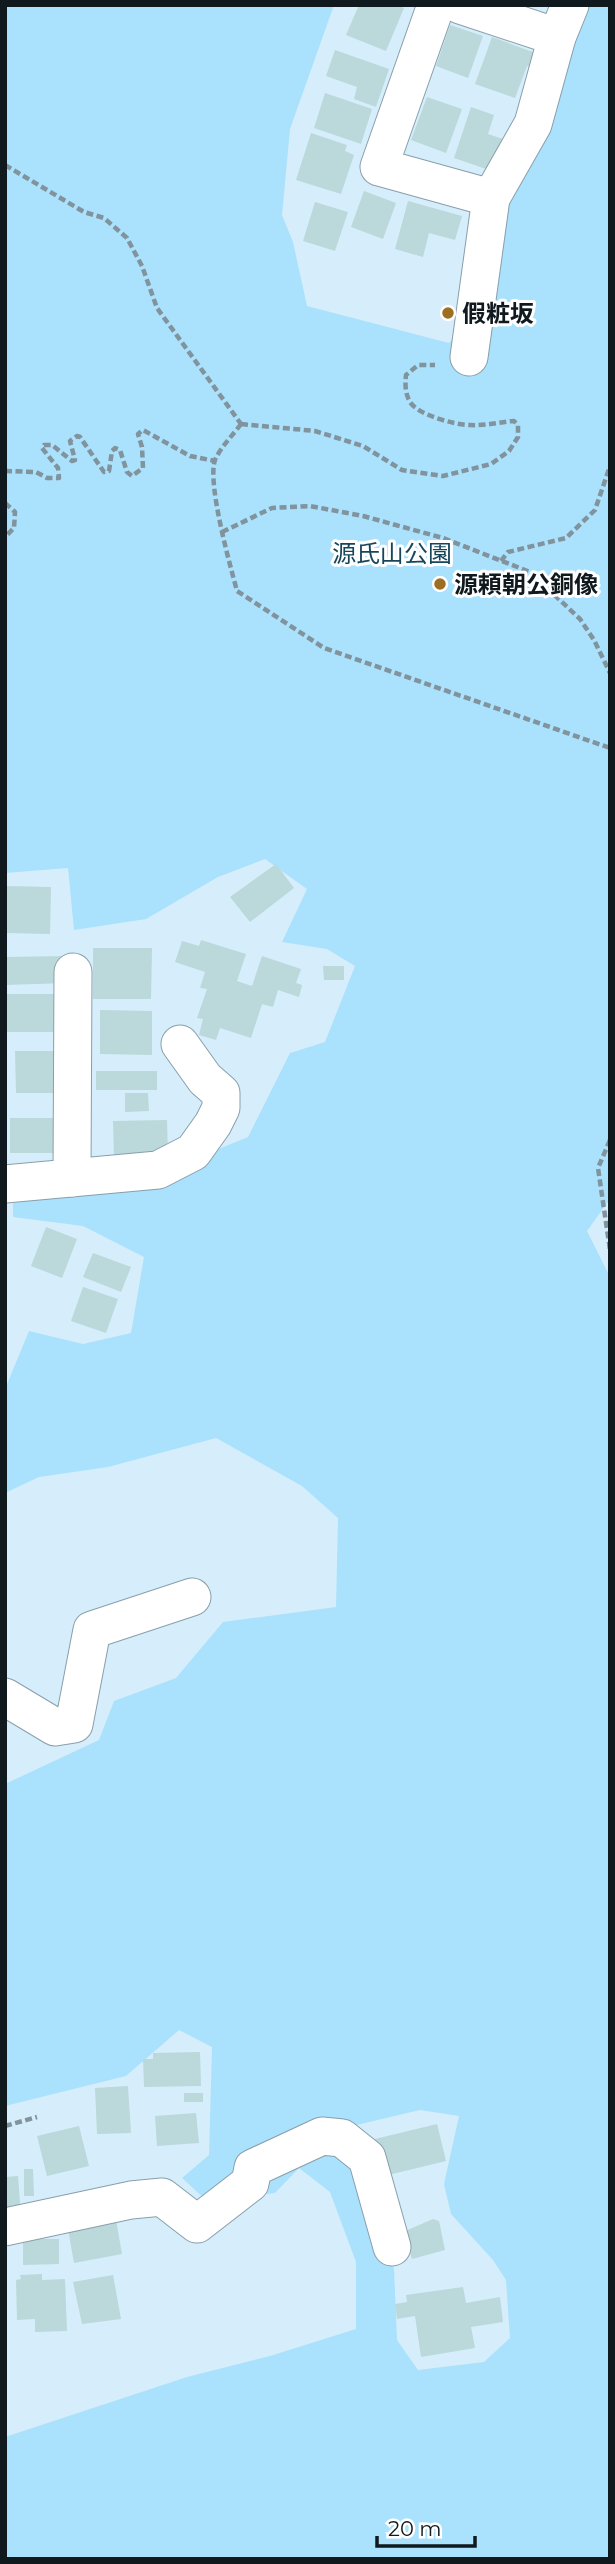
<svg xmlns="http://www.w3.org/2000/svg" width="615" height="2564" font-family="Montserrat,'Noto Sans JP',sans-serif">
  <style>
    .green { fill: #aae1fd; fill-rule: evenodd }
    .building { fill: #bbd8da }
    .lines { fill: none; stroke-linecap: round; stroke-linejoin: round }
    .minor-casing { stroke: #889fab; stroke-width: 39 }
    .path { stroke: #81939c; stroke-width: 4.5; stroke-dasharray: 7 3.5; stroke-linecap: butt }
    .minor { stroke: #fff; stroke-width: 37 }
    .poi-dot { fill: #9d7021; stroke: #fff; stroke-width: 2.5 }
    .labels { text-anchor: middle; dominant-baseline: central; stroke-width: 6; stroke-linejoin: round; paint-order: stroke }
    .poi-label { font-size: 24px; font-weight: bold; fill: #10191d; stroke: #fff; text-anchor: start }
    .park-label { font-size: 24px; fill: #16465c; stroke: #fff }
  </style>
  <rect width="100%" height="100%" fill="#d6eefb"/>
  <path class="green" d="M5,5h329l-44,124 -8,86 11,27 14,64 142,37 18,-21 107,-317h36v1194l-23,32 23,46v1282h-605v-122l182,-60 83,-21 86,-27v-67l-26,-70 -31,-24 -24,25 -68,8 -25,-23 27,-23 3,-108 -33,-17 -53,46 -121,30v-322l94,-44 15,-39 62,-23 47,-56 113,-15 2,-89 -36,-32 -86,-48 -108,29 -69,10 -34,16v-104l24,-58 54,13 48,-11 13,-76 -61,-31 -70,-9v-14l98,-14h53l57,-41 27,-11 42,-84 35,-11 30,-76 -28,-17 -45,-7 25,-53 -42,-30 -47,18 -72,42 -72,11 -6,-62 -63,5zM420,2110l39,6 -15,68 7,30 42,46 13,20 4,58 -26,24 -66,8 -21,-30 -3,-71 -46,-142z"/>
  <g class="building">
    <polygon points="359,5 397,5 404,8 386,51 346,35"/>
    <polygon points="450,25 483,36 468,78 436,66"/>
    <polygon points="492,37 541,55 536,69 527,66 515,98 475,84"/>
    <polygon points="335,50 389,69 376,107 354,99 357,87 326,76"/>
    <polygon points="325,93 372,109 361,144 314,128"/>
    <polygon points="427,97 462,109 446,153 411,140"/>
    <polygon points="471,107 494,115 488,134 503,139 492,171 454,158"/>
    <polygon points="311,133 347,145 345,151 354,155 341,194 296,180"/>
    <polygon points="364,191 396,203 383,239 351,227"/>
    <polygon points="408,201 462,216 455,240 429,233 423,257 395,249"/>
    <polygon points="315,202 348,212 335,251 303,241"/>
    <polygon points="276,864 294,888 250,922 230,897"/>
    <polygon points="5,886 51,887 50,934 5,933"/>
    <polygon points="201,940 246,954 237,981 252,986 262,956 301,969 296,983 302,985 299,997 278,990 273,1007 262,1004 251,1038 220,1028 216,1040 199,1035 203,1019 197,1018 207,989 200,988 205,972 175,962 182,941 199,946"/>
    <polygon points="93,948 152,948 151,999 93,999"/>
    <polygon points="65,956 66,983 5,985 5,957"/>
    <polygon points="323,966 344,966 344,980 324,980"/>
    <rect x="7" y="994" width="50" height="38"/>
    <polygon points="100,1010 152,1011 152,1055 100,1054"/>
    <polygon points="15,1051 58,1051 59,1093 16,1093"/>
    <rect x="96" y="1071" width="61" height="19"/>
    <polygon points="125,1093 148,1093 149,1111 125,1112"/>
    <rect x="10" y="1118" width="49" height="35"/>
    <polygon points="167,1120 168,1157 114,1158 113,1121"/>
    <polygon points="46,1227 77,1239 62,1278 31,1266"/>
    <polygon points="93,1253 131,1267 121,1292 83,1277"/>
    <polygon points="83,1287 118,1299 106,1333 71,1321"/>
    <polygon points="200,2052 201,2086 144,2087 143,2059 153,2059 153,2053"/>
    <polygon points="128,2086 131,2133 97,2134 95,2088"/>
    <rect x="184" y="2093" width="19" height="9"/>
    <polygon points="196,2113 199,2143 157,2146 155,2116"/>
    <polygon points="437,2124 446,2161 384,2176 375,2139"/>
    <polygon points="79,2126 89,2166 47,2176 37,2136"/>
    <polygon points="24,2169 33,2169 34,2196 24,2196"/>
    <polygon points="18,2176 21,2216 5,2217 5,2177"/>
    <polygon points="433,2219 439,2221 445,2250 412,2259 403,2232"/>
    <polygon points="116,2220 122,2254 74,2263 68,2229"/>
    <polygon points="23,2239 59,2239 59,2264 23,2265"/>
    <polygon points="42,2274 42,2280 65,2279 67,2331 35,2332 35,2319 17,2320 16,2280 21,2279 20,2275"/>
    <polygon points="113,2275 121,2319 82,2324 73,2282"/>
    <polygon points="463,2287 466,2303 500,2297 503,2322 471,2327 475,2348 421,2357 415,2316 397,2319 395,2304 407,2302 406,2295"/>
  </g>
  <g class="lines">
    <defs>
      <g id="minor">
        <polyline points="436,5 379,167 491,198"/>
        <polyline points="460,5 557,37"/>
        <polyline points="469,357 491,198 533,124 557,37 570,5"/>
        <polyline points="72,1178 73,972"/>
        <polyline points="5,1184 158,1170 193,1152 213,1124 221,1108 221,1093 205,1079 180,1044"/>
        <polyline points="5,1697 55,1727 74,1724 92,1630 192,1597"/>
        <polyline points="5,2227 131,2200 162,2197 197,2224 250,2183 253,2168 322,2136 342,2138 367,2158 392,2247"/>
      </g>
    </defs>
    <use href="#minor" class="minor-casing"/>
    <g class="path">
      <polyline points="5,165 84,212 104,218 127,238 142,266 157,308 241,424"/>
      <path d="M241,424c-8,11 -21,24 -26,36 -8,23 15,105 22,131l87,57 286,100"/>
      <path d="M241,424l74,7 48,15 39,24 41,6 48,-12 18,-13 9,-14v-12l-4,-4c-15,1 -29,5 -44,4 -15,0 -52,-10 -60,-23 -5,-9 -5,-18 -4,-27l12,-10h17"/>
      <polyline points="5,471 36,472 47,478 59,478 58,468 42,448 44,445 52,445 72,461 75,460 70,441 77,436 80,437 104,472 109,471 112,451 115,448 120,450 127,472 132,476 143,468 142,447 138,434 143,430 190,456 215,461"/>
      <polyline points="5,503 15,512 14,528 5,537"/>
      <polyline points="222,532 272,508 310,506 363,516 443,538 530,572 580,619 594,640 610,673"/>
      <polyline points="501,561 508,552 566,538 595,510 610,466"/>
      <polyline points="610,1140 598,1168 610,1250"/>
      <polyline points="5,2126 37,2117"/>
    </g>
    <use href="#minor" class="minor"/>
  </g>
  <g class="poi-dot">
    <circle cx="448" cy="313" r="7"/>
    <circle cx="440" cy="584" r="7"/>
  </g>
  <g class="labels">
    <g class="poi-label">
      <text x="462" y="313">假粧坂</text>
      <text x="454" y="584">源頼朝公銅像</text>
    </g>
    <g class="park-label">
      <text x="392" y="553">源氏山公園</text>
    </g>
  </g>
  <rect width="615" height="2564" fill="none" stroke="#10191d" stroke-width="14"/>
  <path d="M377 2536v10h98v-10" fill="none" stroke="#10191d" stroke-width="3.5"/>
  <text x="388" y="2536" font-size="21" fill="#10191d" stroke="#ffffff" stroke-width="5" paint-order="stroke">20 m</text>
</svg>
